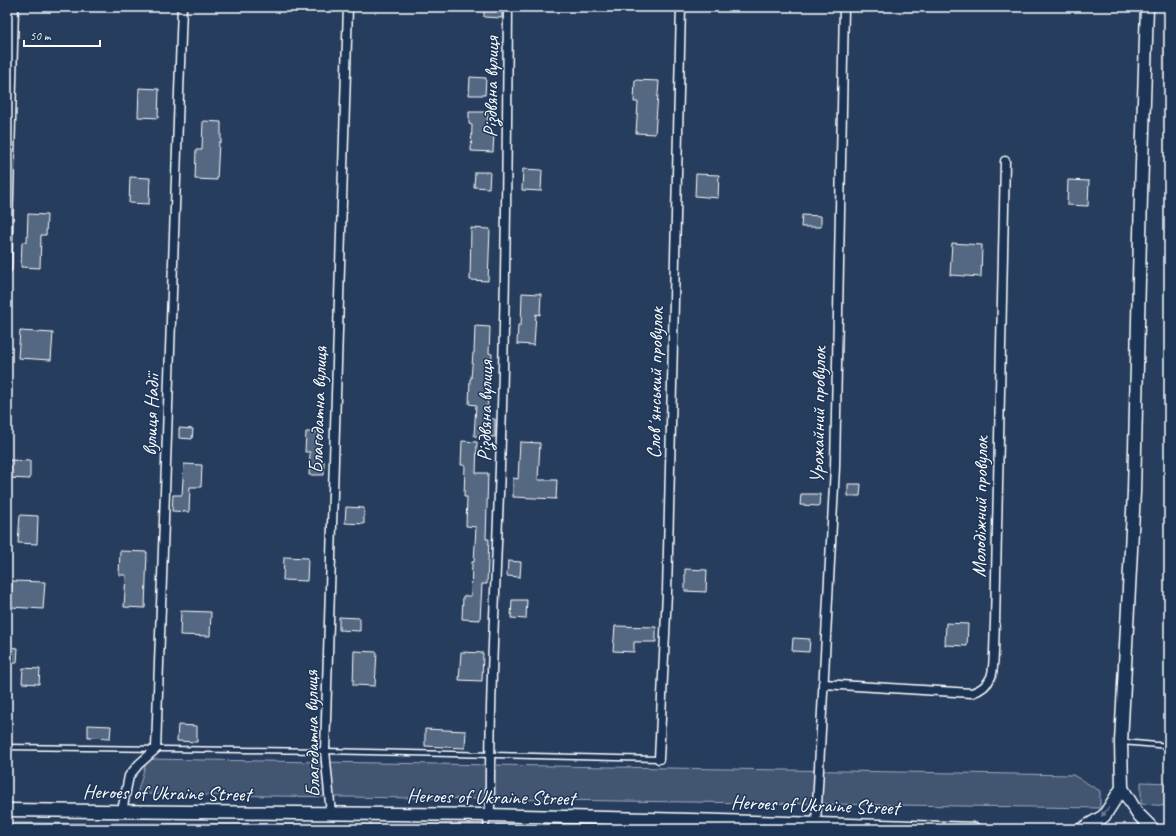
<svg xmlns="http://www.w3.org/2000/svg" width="1176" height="836" font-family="Caveat,sans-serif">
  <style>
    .built { fill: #344a68 }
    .green { fill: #425672; stroke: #a0aab8 }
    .building { fill: #556781; stroke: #fff }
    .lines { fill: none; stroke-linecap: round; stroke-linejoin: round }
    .lane-casing { stroke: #fff; stroke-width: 7 }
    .street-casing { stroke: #fff; stroke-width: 11 }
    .secondary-casing { stroke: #fff; stroke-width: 15 }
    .lane { stroke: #1d3557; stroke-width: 4 }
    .street { stroke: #1d3557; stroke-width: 8 }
    .secondary { stroke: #1d3557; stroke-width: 12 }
    .oneway { fill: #6c7c92 }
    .labels { text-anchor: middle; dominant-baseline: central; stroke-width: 3; stroke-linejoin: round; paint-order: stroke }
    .street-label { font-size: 20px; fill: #fff; stroke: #1d3557 }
  </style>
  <rect width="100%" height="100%" fill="#263d5e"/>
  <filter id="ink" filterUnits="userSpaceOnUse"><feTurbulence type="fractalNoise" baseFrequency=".025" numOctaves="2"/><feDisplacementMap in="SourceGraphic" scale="8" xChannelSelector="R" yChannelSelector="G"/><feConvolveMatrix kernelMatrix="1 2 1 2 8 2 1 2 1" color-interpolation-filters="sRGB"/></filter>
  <g filter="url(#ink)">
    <rect class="built" x="1162" y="7" width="7" height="120"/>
    <g class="green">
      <polygon points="147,759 1073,775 1100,791 1100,808 137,794"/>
      <polygon points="1141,782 1169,783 1169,806 1141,804"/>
      <polygon points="7,823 501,825 621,829 7,829"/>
    </g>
    <g class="building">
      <polygon points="484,7 502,7 502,18 484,17"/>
      <polygon points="470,77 486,78 485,95 469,95"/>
      <polygon points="635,80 659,81 655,134 636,133 638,102 634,102"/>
      <polygon points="139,88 159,89 158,118 138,117"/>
      <polygon points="469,112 488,112 487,133 494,134 493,152 471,151 472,125 469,124"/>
      <polygon points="203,121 221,122 221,142 219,142 217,180 195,179 196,150 202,150"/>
      <polygon points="523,169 542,170 541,191 522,190"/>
      <polygon points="475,172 490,172 489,188 474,187"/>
      <polygon points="696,174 719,175 718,198 695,196"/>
      <polygon points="130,177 150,178 149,204 129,203"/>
      <polygon points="1068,180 1089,181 1088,206 1067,205"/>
      <polygon points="28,214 47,215 46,235 41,235 40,268 21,267 22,242 27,242"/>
      <polygon points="802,215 821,216 821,227 801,227"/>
      <polygon points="471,228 490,229 488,281 470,280"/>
      <polygon points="952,243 982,245 981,277 950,275"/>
      <polygon points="522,293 541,294 540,315 536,314 534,345 517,344 518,325 521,325"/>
      <polygon points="475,326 490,327 489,353 492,354 491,371 489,371 487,419 495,419 495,437 474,436 476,405 469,404 470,379 471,379 473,353 474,353"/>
      <polygon points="20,331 53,333 51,360 18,358"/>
      <polygon points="179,428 193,429 192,439 179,438"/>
      <polygon points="306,432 319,432 317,461 324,461 324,475 309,475 310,452 305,452"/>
      <polygon points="462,441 477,442 476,473 488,473 486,539 489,539 487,584 482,584 480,620 462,619 463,596 471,596 472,562 474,562 476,527 466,526 467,497 464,497 465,465 461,465"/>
      <polygon points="520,442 540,443 538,480 557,480 556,499 513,497 513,478 518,479"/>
      <polygon points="9,460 30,461 30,479 8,478"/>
      <polygon points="184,464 202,465 201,487 190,487 189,512 172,511 173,495 182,495"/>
      <polygon points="848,484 861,484 860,496 848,496"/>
      <polygon points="801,494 820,494 819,506 800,505"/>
      <polygon points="346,507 364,508 364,524 345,523"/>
      <polygon points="20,515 38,516 37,544 18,543"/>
      <polygon points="120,551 147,552 145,608 124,607 126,575 119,575"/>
      <polygon points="284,557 308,558 307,581 283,580"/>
      <polygon points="508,561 521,562 520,577 507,576"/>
      <polygon points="685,569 707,570 706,592 685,591"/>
      <polygon points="12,581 45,582 43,609 11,607"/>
      <polygon points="512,600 527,600 526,619 511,618"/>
      <polygon points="181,611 211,612 210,636 180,635"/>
      <polygon points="339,617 360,618 360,631 339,630"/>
      <polygon points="946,623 968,624 967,646 945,645"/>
      <polygon points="615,626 656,627 656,642 634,642 634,652 613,651"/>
      <polygon points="793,638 810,639 809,652 792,651"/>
      <polygon points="7,647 18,648 17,663 7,663"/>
      <polygon points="354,651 377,652 375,686 353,685"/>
      <polygon points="461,652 483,653 482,681 459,680"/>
      <polygon points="23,668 40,669 39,684 22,683"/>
      <polygon points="88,725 111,726 110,738 88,737"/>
      <polygon points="178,725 197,726 197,742 177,741"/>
      <polygon points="425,729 466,731 465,748 425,746"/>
    </g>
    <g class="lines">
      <defs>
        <g id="lane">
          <polyline points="1122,742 1169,746"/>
          <polyline points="7,747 325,751 659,759"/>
          <polyline points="486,829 487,816"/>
        </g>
        <g id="street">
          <polyline points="7,269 14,7"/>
          <path d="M823,684l149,9c9,-3 15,-7 19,-16 4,-9 3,-43 4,-54l10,-462"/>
          <polyline points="659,759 667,593 681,7"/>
          <polyline points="122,811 129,776 139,764 156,749 182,7"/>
          <polyline points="331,814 325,751 348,7"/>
          <path d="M490,815c-1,-125 7,-251 11,-377 5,-144 6,-287 7,-431"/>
          <polyline points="816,824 835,467 844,7"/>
        </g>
        <g id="secondary">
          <polyline points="1147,7 1141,194 1134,492 1121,742 1122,788 1137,813 1153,829"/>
          <polyline points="7,810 487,815 691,820 974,829"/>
          <polyline points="1082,829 1104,816 1122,788"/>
        </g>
      </defs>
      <use href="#lane" class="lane-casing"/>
      <use href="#street" class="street-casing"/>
      <use href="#secondary" class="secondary-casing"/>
      <use href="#lane" class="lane"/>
      <use href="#street" class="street"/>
      <use href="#secondary" class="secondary"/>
    </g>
    <defs><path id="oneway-solid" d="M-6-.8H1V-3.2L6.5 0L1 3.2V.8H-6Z"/></defs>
    <use class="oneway" href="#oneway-solid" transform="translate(1105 812) rotate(129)"/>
  </g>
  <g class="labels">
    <g class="street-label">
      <text transform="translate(491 87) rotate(-89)">Різдвяна вулиця</text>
      <text transform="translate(655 383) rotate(-89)">Словʼянський провулок</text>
      <text transform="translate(318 410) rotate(-88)">Благодатна вулиця</text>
      <text transform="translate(485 411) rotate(-89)">Різдвяна вулиця</text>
      <text transform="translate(151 415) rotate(-88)">вулиця Надії</text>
      <text transform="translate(818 415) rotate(-89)">Урожайний провулок</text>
      <text transform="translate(980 507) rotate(-89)">Молодіжний провулок</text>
      <text transform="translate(312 734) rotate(-91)">Благодатна вулиця</text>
      <text transform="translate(167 793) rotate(1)">Heroes of Ukraine Street</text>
      <text transform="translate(491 797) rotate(1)">Heroes of Ukraine Street</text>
      <text transform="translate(815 805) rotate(2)">Heroes of Ukraine Street</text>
    </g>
  </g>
  <rect width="1176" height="836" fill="none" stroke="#1d3557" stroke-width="24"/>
  <rect x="12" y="12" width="1152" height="812" fill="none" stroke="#fff" stroke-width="1.5" filter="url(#ink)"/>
  <path d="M24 40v6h76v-6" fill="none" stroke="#ffffff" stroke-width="2"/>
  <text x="30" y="40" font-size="12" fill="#ffffff" stroke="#1d3557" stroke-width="3" paint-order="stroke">50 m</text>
</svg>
